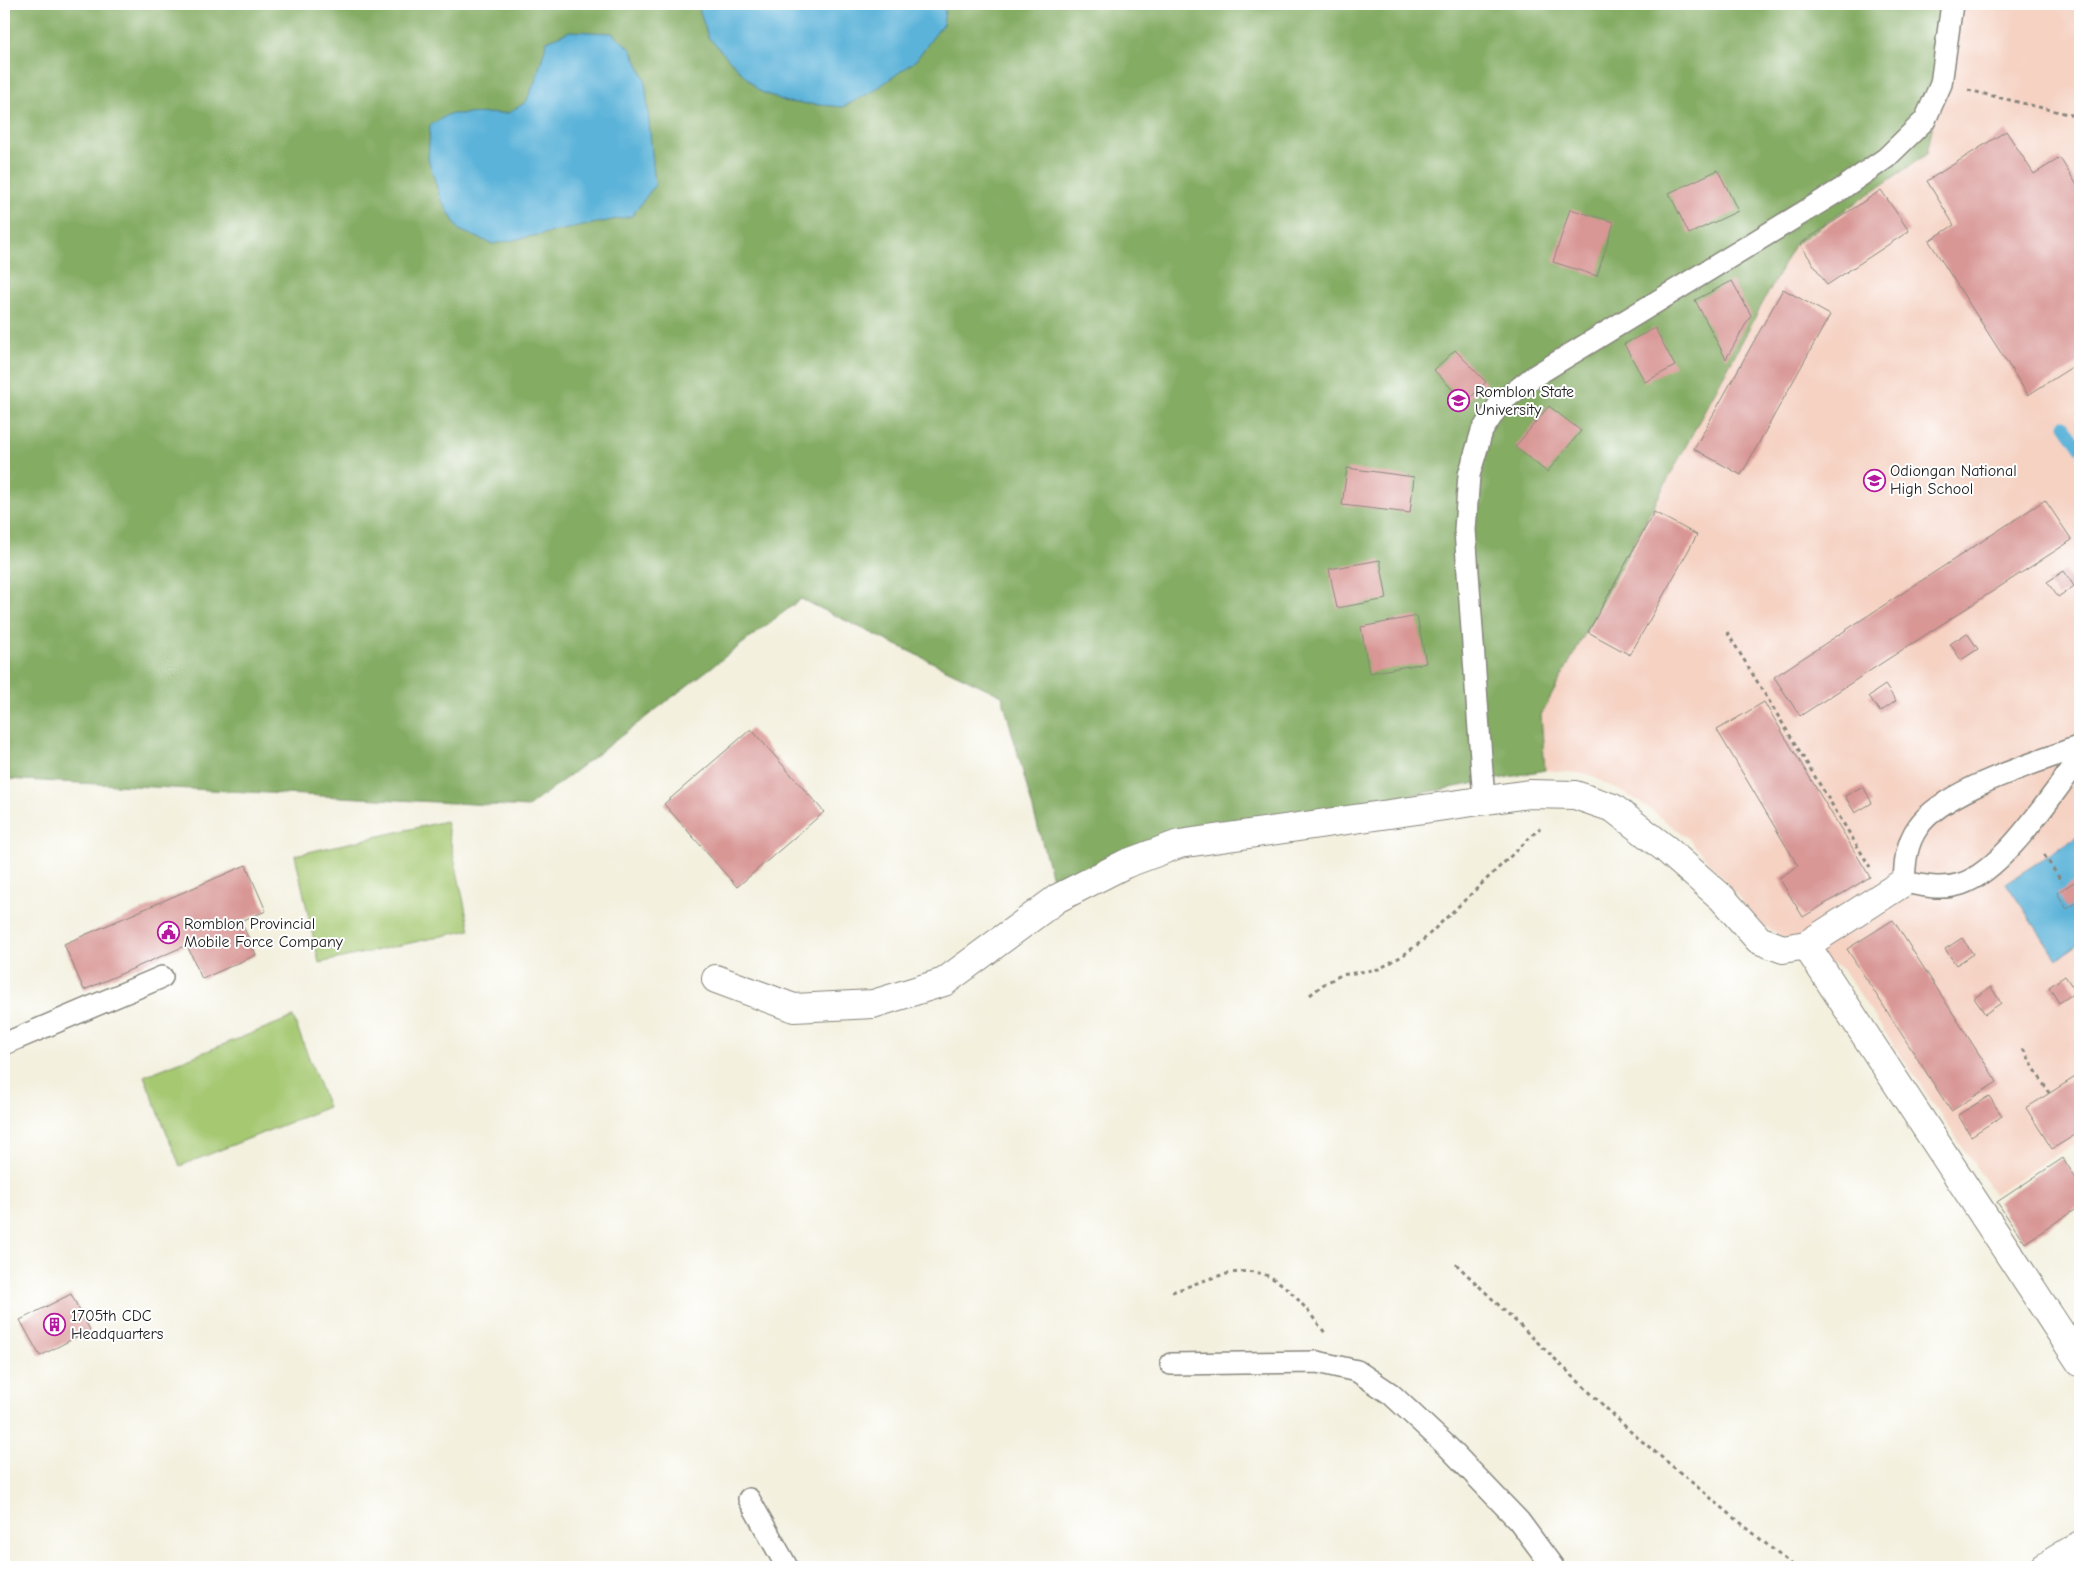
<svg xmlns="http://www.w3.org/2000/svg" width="2084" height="1571" font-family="'Comic Neue',sans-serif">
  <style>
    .built { fill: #f5d2c2 }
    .green { fill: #a5c871; stroke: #607246 }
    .forest { fill: #84ac63; stroke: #506440 }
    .water { fill: #5cb3d9; stroke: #3c687a }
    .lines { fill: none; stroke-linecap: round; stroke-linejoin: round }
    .stream { stroke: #5cb3d9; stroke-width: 11 }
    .building { fill: #d89694 }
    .service-casing { stroke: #88867d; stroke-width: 24 }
    .minor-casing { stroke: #88867d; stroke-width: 30 }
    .secondary-casing { stroke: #88867d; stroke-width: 30 }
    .path { stroke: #88867d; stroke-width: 3; stroke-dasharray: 4 4; stroke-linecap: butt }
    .service { stroke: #fff; stroke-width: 21 }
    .minor { stroke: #fff; stroke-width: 28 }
    .secondary { stroke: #fff; stroke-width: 28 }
    .labels { text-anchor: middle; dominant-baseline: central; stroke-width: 4; stroke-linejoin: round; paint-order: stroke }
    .poi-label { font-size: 16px; fill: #1c1c1c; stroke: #fff; text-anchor: start }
  </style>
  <rect width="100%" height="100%" fill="#fff"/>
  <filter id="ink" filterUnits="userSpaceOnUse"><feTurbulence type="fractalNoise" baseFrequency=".02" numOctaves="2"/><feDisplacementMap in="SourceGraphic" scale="10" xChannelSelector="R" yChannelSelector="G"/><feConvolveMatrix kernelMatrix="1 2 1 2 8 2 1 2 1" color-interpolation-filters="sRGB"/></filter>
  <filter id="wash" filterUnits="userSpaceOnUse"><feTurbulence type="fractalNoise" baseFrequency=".0096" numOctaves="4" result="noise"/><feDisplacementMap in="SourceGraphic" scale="20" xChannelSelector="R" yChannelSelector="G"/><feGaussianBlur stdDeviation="1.12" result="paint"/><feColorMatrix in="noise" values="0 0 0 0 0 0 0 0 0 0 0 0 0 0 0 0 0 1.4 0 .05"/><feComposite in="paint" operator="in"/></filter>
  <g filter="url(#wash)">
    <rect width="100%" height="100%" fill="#f3f0de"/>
    <polygon class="built" points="1470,4 2080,4 2080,1140 1994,1194 1843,970 1763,926 1689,839 1639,801 1588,774 1545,770 1371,803"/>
    <g class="green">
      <polygon points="446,821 470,930 319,963 295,855"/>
      <polygon points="293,1017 328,1107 180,1166 144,1076"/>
    </g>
    <polygon class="forest" points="4,4 1952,4 1941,84 1927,154 1794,245 1541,715 1545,770 1371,803 1205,828 1126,850 1053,882 1002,696 801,599 528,807 4,779"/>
    <g class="water">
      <polygon points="702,4 946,4 943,24 915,61 875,90 843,107 787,102 759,91 708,37 699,9"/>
      <polygon points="570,31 612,33 631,49 645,79 655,185 632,216 493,244 459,230 440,198 428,159 430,125 449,114 508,113 526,102 536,79 547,41"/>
      <polygon points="2080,835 2080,943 2057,959 2006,883"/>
    </g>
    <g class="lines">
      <polyline class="stream" points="2064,425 2080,448"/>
    </g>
    <g id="blocks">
      <g class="building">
        <polygon points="2006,131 2034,174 2060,158 2080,190 2080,362 2028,395 1929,241 1954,225 1927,181"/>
        <polygon points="1718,170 1738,211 1689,234 1669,193"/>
        <polygon points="1881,190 1909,231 1827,285 1800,244"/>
        <polygon points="1570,209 1614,222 1597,276 1553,262"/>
        <polygon points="1732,281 1751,315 1726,359 1695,300"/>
        <polygon points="1783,289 1830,315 1741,475 1694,449"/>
        <polygon points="1655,328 1675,366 1645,382 1624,344"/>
        <polygon points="1455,350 1486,382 1465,403 1434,370"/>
        <polygon points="1549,406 1581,431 1547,472 1515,447"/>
        <polygon points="1347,468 1414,477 1410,513 1342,505"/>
        <polygon points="2045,500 2072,540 1800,716 1774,677"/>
        <polygon points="1654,512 1697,535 1630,655 1588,632"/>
        <polygon points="1380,560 1387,599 1337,608 1329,569"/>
        <polygon points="2064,571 2074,586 2058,597 2047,582"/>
        <polygon points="1417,616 1426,663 1369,673 1361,627"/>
        <polygon points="1967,633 1978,649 1961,660 1950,644"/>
        <polygon points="1885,685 1896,701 1880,712 1869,696"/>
        <polygon points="1764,702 1870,877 1803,917 1779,878 1798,866 1717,730"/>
        <polygon points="751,729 824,812 737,887 664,804"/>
        <polygon points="1863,786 1872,803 1855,813 1845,796"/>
        <polygon points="246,865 266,911 241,921 256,955 202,979 187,945 84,990 64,944"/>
        <polygon points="2074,882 2080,892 2080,900 2067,909 2057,893"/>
        <polygon points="1893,920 1997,1082 1951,1111 1847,949"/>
        <polygon points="1962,938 1973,954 1956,965 1945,949"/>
        <polygon points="2065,976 2076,992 2059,1003 2049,987"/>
        <polygon points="1991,987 2001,1003 1985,1014 1974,998"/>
        <polygon points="2080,1074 2080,1132 2052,1149 2026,1108"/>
        <polygon points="1989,1096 2002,1116 1971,1136 1958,1115"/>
        <polygon points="2063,1158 2080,1185 2080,1206 2025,1243 1997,1202"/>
        <polygon points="71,1294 90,1330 40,1356 20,1320"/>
      </g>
    </g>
  </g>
  <g filter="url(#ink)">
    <use href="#blocks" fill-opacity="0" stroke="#88867d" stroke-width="1"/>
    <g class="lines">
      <defs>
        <g id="service">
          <path d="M2080,746c-43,17 -136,43 -162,81 -12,17 -13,35 -14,55 19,4 38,8 57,2 43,-14 91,-90 119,-126"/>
          <polyline points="1484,801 1465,530 1469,475 1482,431 1500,403 1533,377 1840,190 1886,158 1925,120 1941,84 1952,4"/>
          <polyline points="4,1044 162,977"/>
          <polyline points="1171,1364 1317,1362 1357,1371 1391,1394 1449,1448 1519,1521 1553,1567"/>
          <polyline points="749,1499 787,1567"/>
        </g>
        <g id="minor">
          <polyline points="1904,882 1806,945 2080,1362"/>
          <polyline points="716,979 794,1008 873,1004 944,982 1058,898 1125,864 1179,844 1529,794 1575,795 1613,808 1666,849 1722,898 1759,940 1783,949 1806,945"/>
        </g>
        <polyline id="secondary" points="2044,1567 2080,1545"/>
      </defs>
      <use href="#service" class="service-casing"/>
      <use href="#minor" class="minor-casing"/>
      <use href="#secondary" class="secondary-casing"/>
      <g class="path">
        <polyline points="1968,90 2080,117"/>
        <polyline points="1727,632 1870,867"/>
        <polyline points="2044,855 2062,882"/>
        <polyline points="1310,995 1324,984 1341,975 1379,969 1402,956 1421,942 1540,828"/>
        <polyline points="2023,1049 2049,1093"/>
        <polyline points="1456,1264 1631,1432 1794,1567"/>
        <path d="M1172,1292c22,-7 45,-18 67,-20 40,-6 65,35 87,62"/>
      </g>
      <use href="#service" class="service"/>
      <use href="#minor" class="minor"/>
      <use href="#secondary" class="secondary"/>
    </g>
  </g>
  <defs>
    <symbol id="university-ring" viewBox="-11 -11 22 22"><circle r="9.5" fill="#fff" stroke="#b5179e" stroke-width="1.5"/><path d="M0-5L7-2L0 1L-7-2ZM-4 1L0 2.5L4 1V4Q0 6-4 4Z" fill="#b5179e"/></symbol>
    <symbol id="school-ring" viewBox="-11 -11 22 22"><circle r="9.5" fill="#fff" stroke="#b5179e" stroke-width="1.5"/><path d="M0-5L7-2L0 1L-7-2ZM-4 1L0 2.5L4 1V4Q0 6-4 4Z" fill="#b5179e"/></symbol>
    <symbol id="civic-ring" viewBox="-11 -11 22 22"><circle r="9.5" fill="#fff" stroke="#b5179e" stroke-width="1.5"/><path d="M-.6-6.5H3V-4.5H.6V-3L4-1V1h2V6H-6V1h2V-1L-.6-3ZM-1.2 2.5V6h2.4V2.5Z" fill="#b5179e"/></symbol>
    <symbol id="building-ring" viewBox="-11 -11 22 22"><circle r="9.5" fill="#fff" stroke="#b5179e" stroke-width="1.5"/><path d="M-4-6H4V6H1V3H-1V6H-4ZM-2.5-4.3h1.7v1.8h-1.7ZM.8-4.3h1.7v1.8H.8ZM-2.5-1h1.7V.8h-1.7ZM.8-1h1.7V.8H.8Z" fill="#b5179e"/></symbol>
  </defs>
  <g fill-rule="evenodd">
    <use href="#university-ring" x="1446" y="388" width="25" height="25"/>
    <use href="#school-ring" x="1862" y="468" width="25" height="25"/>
    <use href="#civic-ring" x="156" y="920" width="25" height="25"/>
    <use href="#building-ring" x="42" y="1312" width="25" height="25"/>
  </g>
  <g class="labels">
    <g class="poi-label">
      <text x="1475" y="392">Romblon State<tspan x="1475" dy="18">University</tspan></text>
      <text x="1890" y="471">Odiongan National<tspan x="1890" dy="18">High School</tspan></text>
      <text x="184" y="924">Romblon Provincial<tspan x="184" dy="18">Mobile Force Company</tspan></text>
      <text x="71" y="1316">1705th CDC<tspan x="71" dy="18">Headquarters</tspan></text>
    </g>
  </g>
  <rect width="2084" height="1571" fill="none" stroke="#fff" stroke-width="20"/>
</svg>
